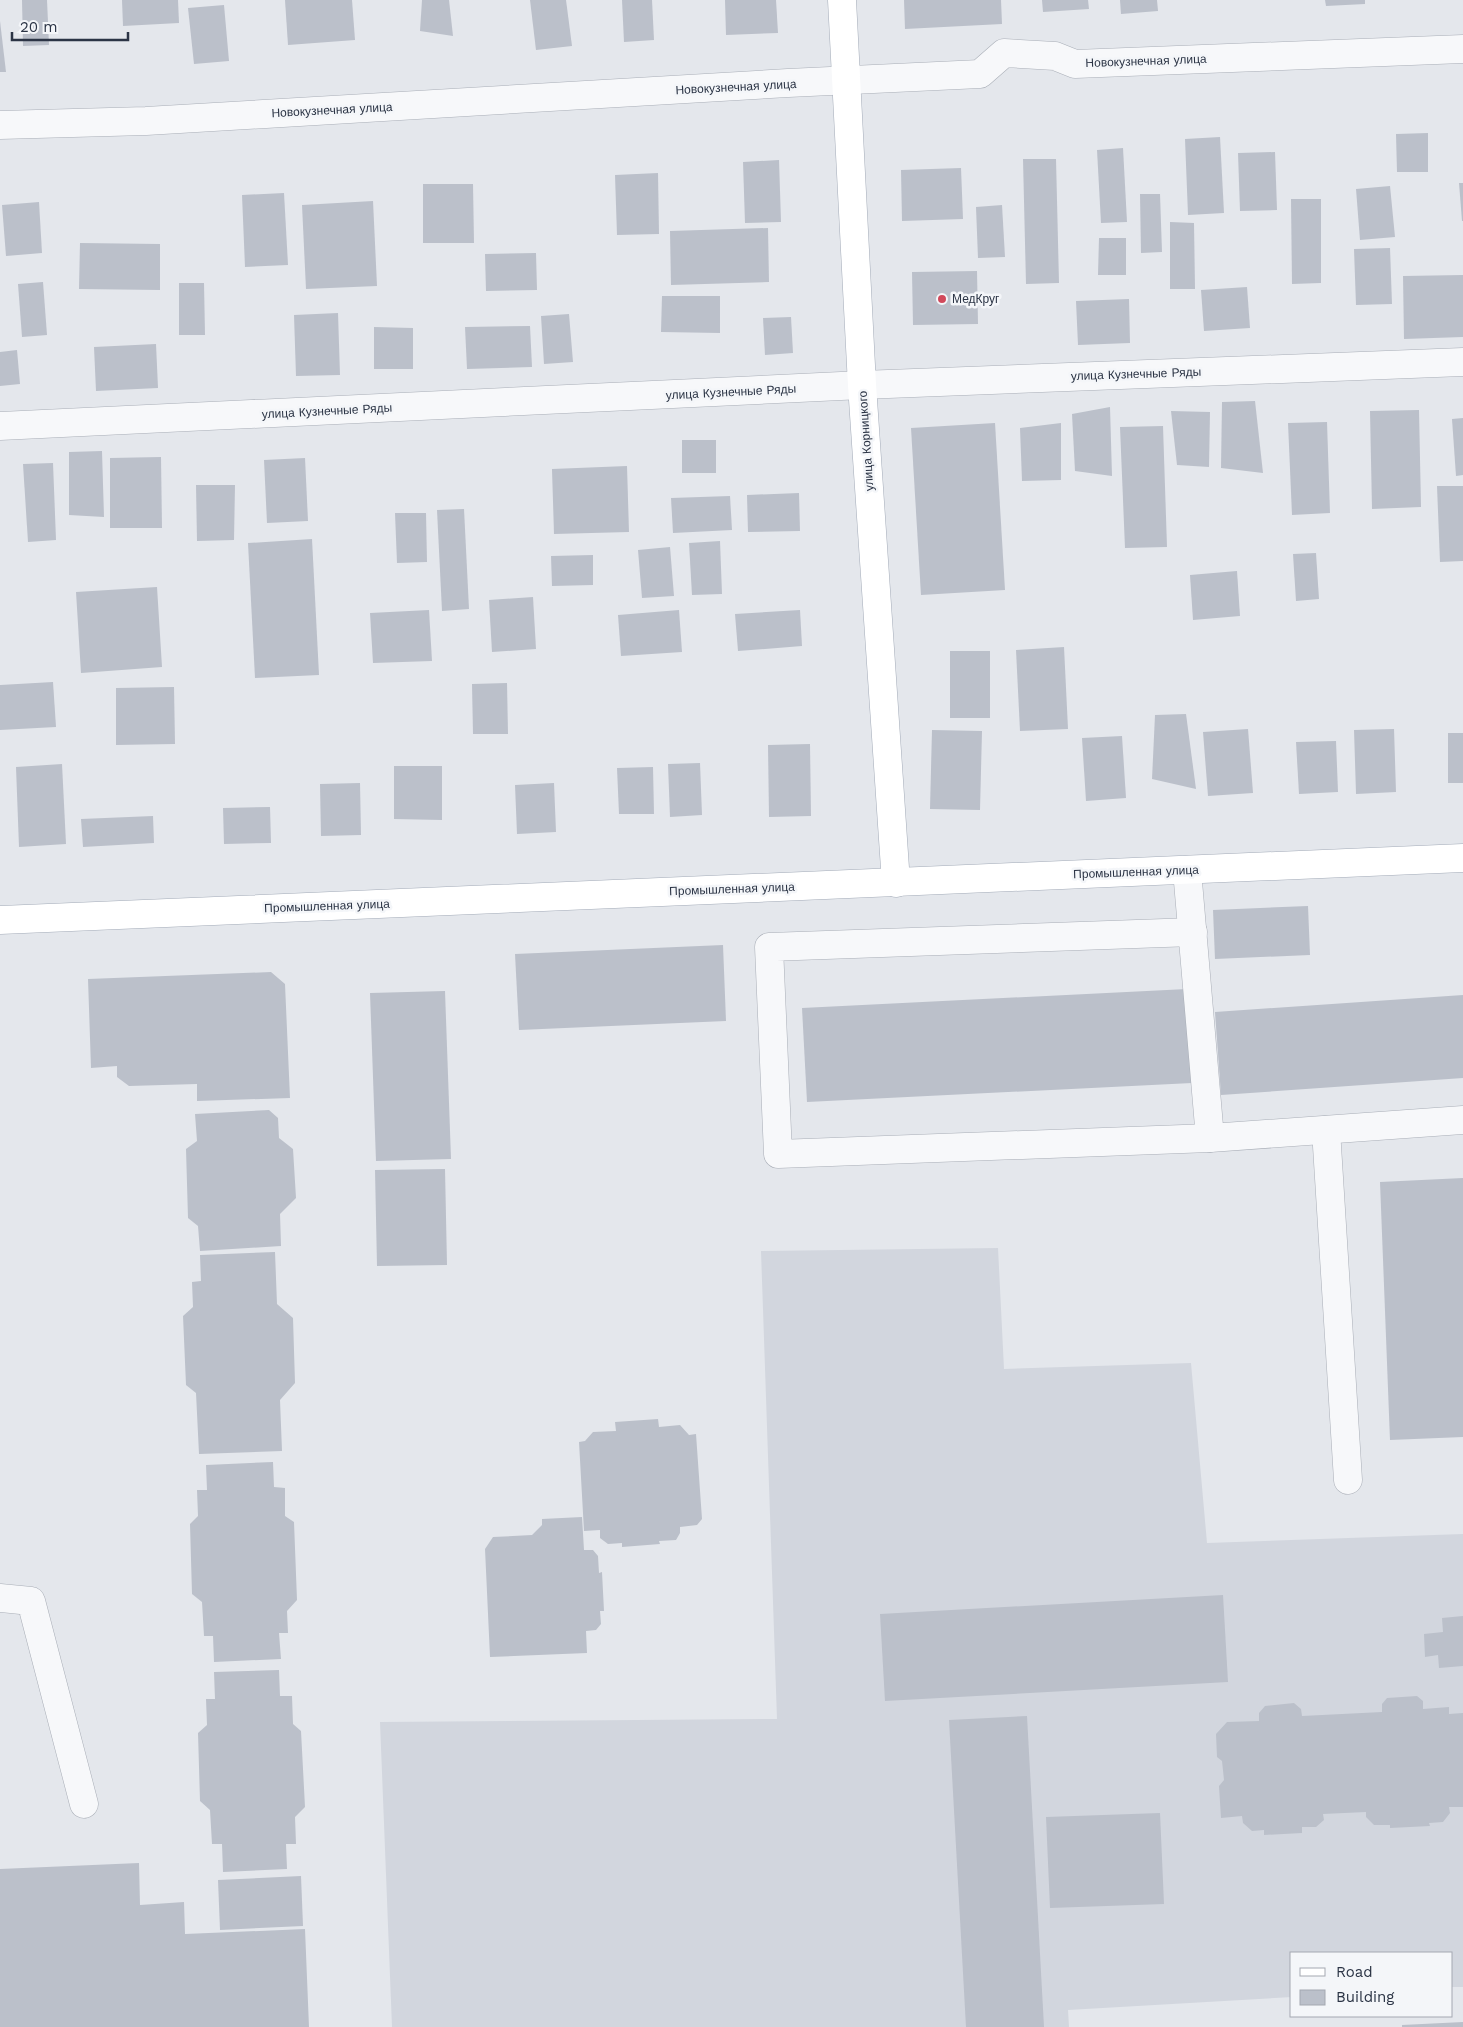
<svg xmlns="http://www.w3.org/2000/svg" width="1463" height="2027" font-family="'Work Sans',sans-serif">
  <style>
    .built { fill: #d2d6de }
    .building { fill: #bbc0ca }
    .lines { fill: none; stroke-linecap: round; stroke-linejoin: round }
    .minor-casing { stroke: #a9aeb7; stroke-width: 29 }
    .major-casing { stroke: #a3abb8; stroke-width: 29 }
    .minor { stroke: #f7f8fa; stroke-width: 28 }
    .major { stroke: #fff; stroke-width: 28 }
    .poi-dot { fill: #d1495b; stroke: #f4f6f9; stroke-width: 2 }
    .labels { text-anchor: middle; dominant-baseline: central; stroke-width: 5; stroke-linejoin: round; paint-order: stroke }
    .street-label { font-size: 12px; fill: #2b3445; stroke: #f4f6f9 }
    .poi-label { font-size: 12px; fill: #2b3445; stroke: #f4f6f9; text-anchor: start }
  </style>
  <rect width="100%" height="100%" fill="#e4e7ec"/>
  <polygon class="built" points="998,1248 1004,1369 1191,1363 1207,1543 1463,1534 1463,1987 1452,1987 1452,1953 1292,1953 1292,1997 1068,2010 1069,2027 392,2027 380,1722 777,1719 761,1251"/>
  <g class="building">
    <polygon points="22,0 47,0 49,45 23,46"/>
    <polygon points="122,0 178,0 179,23 123,26"/>
    <polygon points="285,0 352,0 355,40 288,45"/>
    <polygon points="422,0 449,0 453,36 420,31"/>
    <polygon points="530,0 566,0 572,46 536,50"/>
    <polygon points="622,0 652,0 654,40 624,42"/>
    <polygon points="725,0 776,0 778,33 726,35"/>
    <polygon points="904,0 1001,0 1002,24 905,29"/>
    <polygon points="1042,0 1088,0 1089,9 1043,12"/>
    <polygon points="1120,0 1157,0 1158,11 1121,14"/>
    <polygon points="1325,0 1365,0 1365,4 1326,6"/>
    <polygon points="224,5 229,61 194,64 188,8"/>
    <polygon points="0,21 6,72 0,72"/>
    <polygon points="1428,133 1428,172 1397,172 1396,134"/>
    <polygon points="1220,137 1224,213 1188,215 1185,139"/>
    <polygon points="1123,148 1127,222 1101,223 1097,150"/>
    <polygon points="1275,152 1277,210 1240,211 1238,153"/>
    <polygon points="1023,159 1056,159 1059,283 1026,284"/>
    <polygon points="779,160 781,222 745,223 743,162"/>
    <polygon points="961,168 963,219 902,221 901,170"/>
    <polygon points="658,173 659,234 617,235 615,175"/>
    <polygon points="1459,183 1463,183 1463,221 1462,221"/>
    <polygon points="423,184 473,184 474,243 423,243"/>
    <polygon points="1390,186 1395,237 1360,240 1356,189"/>
    <polygon points="284,193 288,265 245,267 242,195"/>
    <polygon points="1140,194 1160,194 1162,252 1141,253"/>
    <polygon points="1291,199 1321,199 1321,283 1292,284"/>
    <polygon points="373,201 377,286 306,289 302,205"/>
    <polygon points="39,202 42,253 6,256 2,205"/>
    <polygon points="1002,205 1005,257 978,258 976,207"/>
    <polygon points="1170,222 1194,223 1195,289 1170,289"/>
    <polygon points="768,228 769,282 671,285 670,231"/>
    <polygon points="1099,238 1126,238 1126,275 1098,275"/>
    <polygon points="80,243 160,244 160,290 79,289"/>
    <polygon points="1390,248 1392,304 1356,305 1354,249"/>
    <polygon points="536,253 537,290 486,291 485,254"/>
    <polygon points="977,271 978,324 913,325 912,272"/>
    <polygon points="1463,275 1463,337 1404,339 1403,276"/>
    <polygon points="43,282 47,335 22,337 18,284"/>
    <polygon points="179,283 204,283 205,335 179,335"/>
    <polygon points="1247,287 1250,328 1204,331 1201,290"/>
    <polygon points="662,296 720,296 720,333 661,332"/>
    <polygon points="1129,299 1130,343 1078,345 1076,301"/>
    <polygon points="338,313 340,375 296,376 294,315"/>
    <polygon points="569,314 573,362 544,364 541,316"/>
    <polygon points="791,317 793,353 765,355 763,318"/>
    <polygon points="530,326 532,367 467,369 465,327"/>
    <polygon points="374,327 413,328 413,369 374,369"/>
    <polygon points="156,344 158,388 96,391 94,347"/>
    <polygon points="17,350 20,384 0,386 0,352"/>
    <polygon points="1255,401 1263,473 1221,468 1222,402"/>
    <polygon points="1110,407 1112,476 1075,471 1072,414"/>
    <polygon points="1419,410 1421,507 1372,509 1370,411"/>
    <polygon points="1171,411 1210,412 1209,467 1177,465"/>
    <polygon points="1463,418 1463,475 1456,476 1452,419"/>
    <polygon points="1327,422 1330,513 1292,515 1288,423"/>
    <polygon points="995,423 1005,590 921,595 911,428"/>
    <polygon points="1061,423 1061,480 1022,481 1020,428"/>
    <polygon points="1163,426 1167,547 1125,548 1120,427"/>
    <rect x="682" y="440" width="34" height="33"/>
    <polygon points="102,451 104,517 69,515 69,452"/>
    <polygon points="161,457 162,528 110,528 110,458"/>
    <polygon points="305,458 308,521 267,523 264,460"/>
    <polygon points="53,463 56,540 28,542 23,464"/>
    <polygon points="627,466 629,532 554,534 552,469"/>
    <polygon points="196,485 235,485 234,540 197,541"/>
    <polygon points="1437,486 1463,486 1463,561 1440,562"/>
    <polygon points="799,493 800,531 748,532 747,495"/>
    <polygon points="730,496 732,530 673,533 671,498"/>
    <polygon points="464,509 469,609 442,611 437,510"/>
    <polygon points="395,513 426,513 427,562 397,563"/>
    <polygon points="312,539 319,675 255,678 248,543"/>
    <polygon points="720,541 722,594 692,595 689,543"/>
    <polygon points="670,547 674,596 642,598 638,550"/>
    <polygon points="1316,553 1319,599 1296,601 1293,554"/>
    <polygon points="593,555 593,585 552,586 551,556"/>
    <polygon points="1237,571 1240,616 1193,620 1190,575"/>
    <polygon points="157,587 162,667 81,673 76,592"/>
    <polygon points="533,597 536,649 492,652 489,600"/>
    <polygon points="429,610 432,661 373,663 370,613"/>
    <polygon points="679,610 682,652 621,656 618,615"/>
    <polygon points="800,610 802,646 738,651 735,614"/>
    <polygon points="1064,647 1068,729 1020,731 1016,650"/>
    <rect x="950" y="651" width="40" height="67"/>
    <polygon points="53,682 56,727 0,730 0,685"/>
    <polygon points="507,683 508,734 473,734 472,684"/>
    <polygon points="174,687 175,744 116,745 116,688"/>
    <polygon points="1186,714 1196,789 1152,779 1155,715"/>
    <polygon points="1248,729 1253,793 1208,796 1203,732"/>
    <polygon points="1394,729 1396,792 1356,794 1354,730"/>
    <polygon points="932,730 982,731 980,810 930,809"/>
    <rect x="1448" y="733" width="15" height="50"/>
    <polygon points="1122,736 1126,798 1086,801 1082,738"/>
    <polygon points="1336,741 1338,792 1299,794 1296,742"/>
    <polygon points="810,744 811,816 769,817 768,745"/>
    <polygon points="700,763 702,815 670,817 668,764"/>
    <polygon points="62,764 66,844 19,847 16,767"/>
    <polygon points="394,766 442,766 442,820 394,819"/>
    <polygon points="653,767 654,814 619,814 617,768"/>
    <polygon points="360,783 361,835 321,836 320,784"/>
    <polygon points="554,783 556,832 517,834 515,785"/>
    <polygon points="270,807 271,843 224,844 223,808"/>
    <polygon points="153,816 154,843 83,847 81,819"/>
    <polygon points="1308,906 1310,955 1215,959 1213,910"/>
    <polygon points="723,945 726,1021 519,1030 515,954"/>
    <polygon points="271,972 285,984 290,1098 197,1101 197,1084 129,1086 117,1077 117,1066 91,1068 88,979"/>
    <polygon points="1187,989 1192,1083 807,1102 802,1008"/>
    <polygon points="445,991 451,1159 376,1161 370,993"/>
    <polygon points="1463,995 1463,1078 1221,1095 1215,1012"/>
    <polygon points="269,1110 278,1118 279,1138 293,1149 296,1198 280,1214 281,1246 200,1251 198,1226 188,1218 186,1149 197,1141 195,1114"/>
    <polygon points="445,1169 447,1265 377,1266 375,1170"/>
    <polygon points="1463,1178 1463,1437 1390,1440 1380,1182"/>
    <polygon points="275,1252 277,1304 293,1318 295,1383 280,1400 282,1451 199,1454 196,1393 186,1385 183,1316 193,1307 192,1282 201,1281 200,1255"/>
    <polygon points="658,1419 659,1427 680,1425 689,1435 696,1434 702,1519 697,1525 680,1527 680,1533 676,1540 659,1541 660,1544 622,1547 622,1543 608,1544 600,1538 600,1530 584,1531 579,1442 585,1441 593,1432 616,1431 615,1422"/>
    <polygon points="273,1462 274,1487 285,1488 285,1516 294,1522 297,1600 287,1611 288,1633 279,1633 281,1659 214,1662 213,1636 204,1636 202,1602 192,1594 190,1524 198,1516 197,1490 207,1490 206,1465"/>
    <polygon points="582,1517 584,1550 593,1550 598,1556 599,1573 602,1572 604,1611 600,1611 601,1624 596,1630 586,1631 587,1653 490,1657 485,1549 493,1537 532,1535 542,1525 542,1519"/>
    <polygon points="1223,1595 1228,1682 885,1701 880,1614"/>
    <polygon points="1463,1616 1463,1666 1439,1668 1438,1655 1425,1657 1424,1634 1443,1632 1442,1618"/>
    <polygon points="279,1670 280,1696 292,1696 293,1724 301,1731 305,1807 295,1817 296,1844 286,1844 287,1869 223,1872 222,1844 212,1844 210,1810 200,1801 198,1733 207,1725 206,1699 215,1699 214,1672"/>
    <polygon points="1417,1696 1423,1701 1423,1709 1449,1707 1449,1714 1463,1713 1463,1807 1449,1807 1450,1813 1443,1822 1429,1823 1430,1826 1390,1828 1390,1825 1374,1825 1366,1817 1366,1812 1323,1814 1324,1820 1316,1827 1302,1827 1302,1833 1264,1835 1264,1830 1252,1831 1243,1823 1242,1816 1221,1818 1219,1786 1224,1780 1222,1761 1217,1757 1216,1734 1227,1722 1259,1721 1259,1713 1265,1706 1294,1703 1301,1709 1302,1716 1382,1712 1382,1704 1387,1698"/>
    <polygon points="1027,1716 1044,2027 966,2027 949,1720"/>
    <polygon points="1160,1813 1164,1904 1050,1908 1046,1817"/>
    <polygon points="139,1863 140,1905 184,1902 185,1934 305,1929 309,2027 0,2027 0,1869"/>
    <polygon points="301,1876 303,1926 220,1930 218,1880"/>
    <polygon points="1463,2022 1463,2027 1402,2027 1402,2025"/>
  </g>
  <g class="lines">
    <defs>
      <g id="minor">
        <polyline points="0,125 146,121 788,83 980,74 1004,53 1055,56 1075,64 1463,49"/>
        <polyline points="0,426 862,385 1463,362"/>
        <polyline points="1187,870 1210,1138 1463,1120"/>
        <polyline points="1193,932 769,947 778,1154 1210,1138"/>
        <polyline points="1326,1130 1348,1480"/>
        <polyline points="0,1598 31,1601 84,1804"/>
      </g>
      <g id="major">
        <polyline points="842,0 862,385 896,883"/>
        <polyline points="0,920 1463,858"/>
      </g>
    </defs>
    <use href="#minor" class="minor-casing"/>
    <use href="#major" class="major-casing"/>
    <use href="#minor" class="minor"/>
    <use href="#major" class="major"/>
  </g>
  <circle class="poi-dot" cx="942" cy="299" r="5"/>
  <g class="labels">
    <g class="street-label">
      <text transform="translate(1146 61) rotate(-2)">Новокузнечная улица</text>
      <text transform="translate(736 87) rotate(-3)">Новокузнечная улица</text>
      <text transform="translate(332 110) rotate(-3)">Новокузнечная улица</text>
      <text transform="translate(1136 374) rotate(-2)">улица Кузнечные Ряды</text>
      <text transform="translate(731 392) rotate(-3)">улица Кузнечные Ряды</text>
      <text transform="translate(327 411) rotate(-3)">улица Кузнечные Ряды</text>
      <text transform="translate(866 441) rotate(-94)">улица Корницкого</text>
      <text transform="translate(1136 872) rotate(-2)">Промышленная улица</text>
      <text transform="translate(732 889) rotate(-2)">Промышленная улица</text>
      <text transform="translate(327 906) rotate(-2)">Промышленная улица</text>
    </g>
    <g class="poi-label">
      <text x="952" y="299">МедКруг</text>
    </g>
  </g>
  <rect x="1290" y="1952" width="162" height="65" fill="#f4f6f9" stroke="#a4a8b1"/>
  <rect x="1300" y="1968" width="25" height="8" fill="#ffffff" stroke="#a4a8b1"/>
  <text x="1336" y="1977" font-size="15" fill="#2b3445">Road</text>
  <rect x="1300" y="1990" width="25" height="15" fill="#bbc0ca" stroke="#a4a8b1"/>
  <text x="1336" y="2002" font-size="15" fill="#2b3445">Building</text>
  <path d="M12 32v8h116v-8" fill="none" stroke="#2b3445" stroke-width="2.5"/>
  <text x="20" y="32" font-size="15" fill="#2b3445" stroke="#f4f6f9" stroke-width="4" paint-order="stroke">20 m</text>
</svg>
